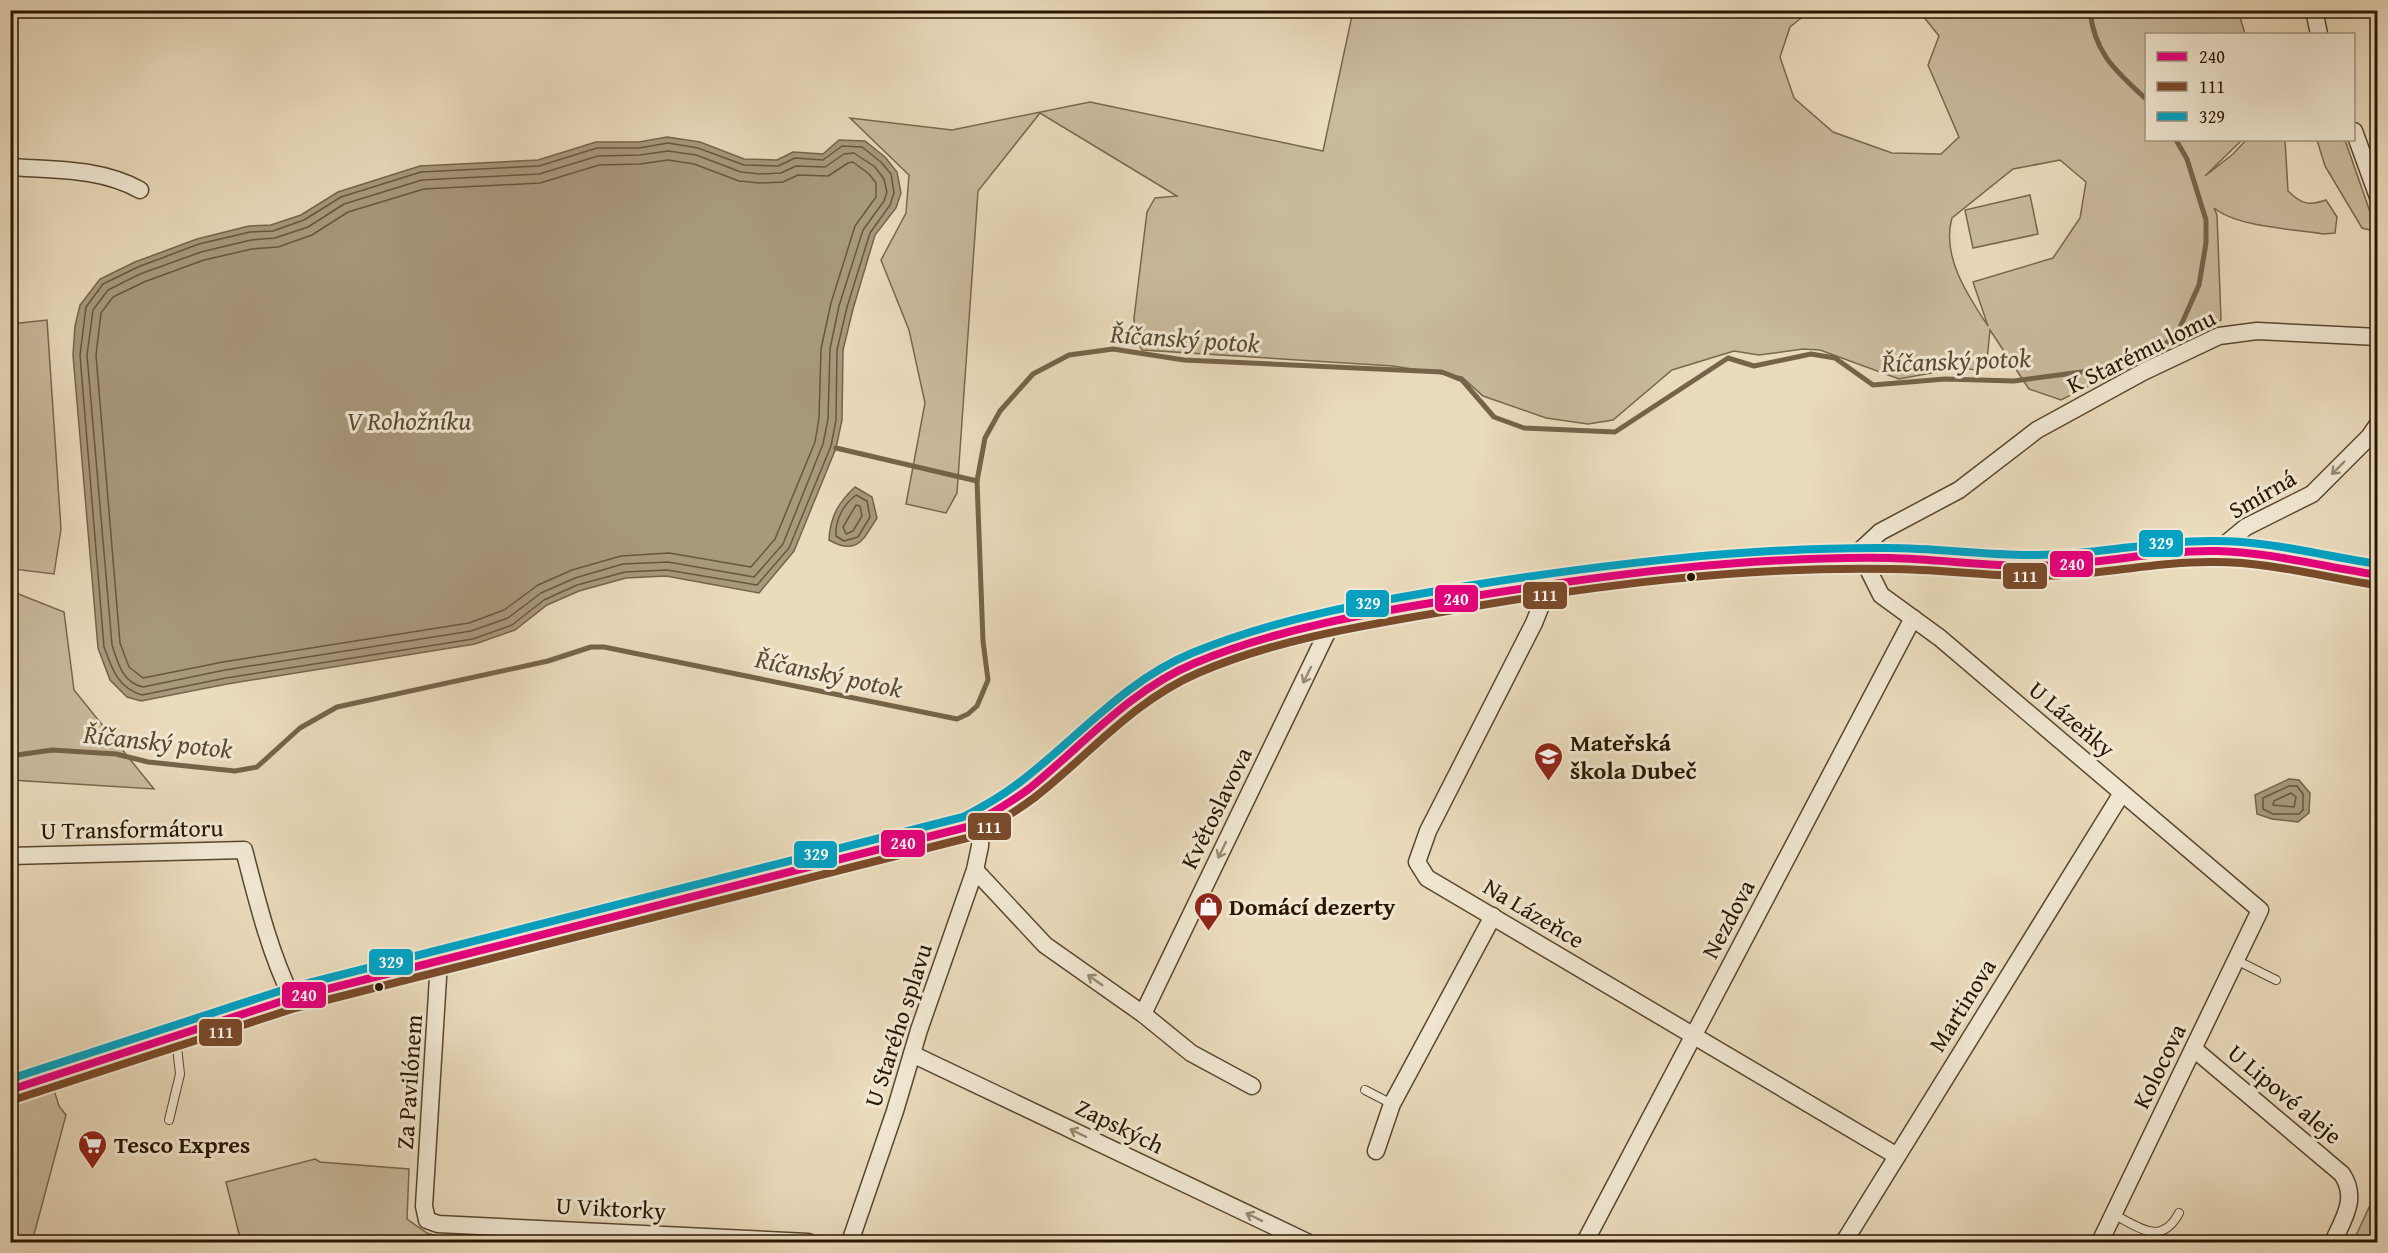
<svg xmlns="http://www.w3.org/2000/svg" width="2388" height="1253" font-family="'Gentium Book Plus',serif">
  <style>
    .green { fill: #c9ba9c; stroke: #78684e; stroke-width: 1.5; fill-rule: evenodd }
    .water { fill: #a8987c; stroke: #75644a; stroke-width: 1.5 }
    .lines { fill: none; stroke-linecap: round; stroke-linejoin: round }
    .shore { stroke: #68573e; stroke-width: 1.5 }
    .stream { stroke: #75644a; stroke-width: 5 }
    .service-casing { stroke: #58472f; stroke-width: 10 }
    .minor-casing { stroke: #58472f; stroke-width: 19 }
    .tertiary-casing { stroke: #58472f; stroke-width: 23 }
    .service { stroke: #f1e8d3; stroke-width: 8 }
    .minor { stroke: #f1e8d3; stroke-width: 16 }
    .tertiary { stroke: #f1e8d3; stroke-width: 21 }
    .bus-1-casing { stroke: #f1e8d3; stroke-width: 12 }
    .bus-2-casing { stroke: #f1e8d3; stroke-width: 12 }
    .bus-3-casing { stroke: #f1e8d3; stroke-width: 12 }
    .bus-1 { stroke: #e5007d; stroke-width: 8 }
    .bus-2 { stroke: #7a4b2a; stroke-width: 8 }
    .bus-3 { stroke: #02a2c4; stroke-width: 8 }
    .oneway { stroke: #978a74 }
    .bus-dot { fill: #281600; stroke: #f1e8d3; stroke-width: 2 }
    .labels { text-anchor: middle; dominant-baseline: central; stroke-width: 6; stroke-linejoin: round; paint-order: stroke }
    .street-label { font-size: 24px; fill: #281600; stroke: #f1e8d3 }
    .poi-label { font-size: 24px; font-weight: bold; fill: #281600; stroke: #f1e8d3; text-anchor: start }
    .water-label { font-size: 26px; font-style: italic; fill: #5b4a32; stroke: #f1e8d3 }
    .line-badge { stroke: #f1e8d3; stroke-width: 2 }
    .badge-label { font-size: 16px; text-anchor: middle; font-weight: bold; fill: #fff }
  </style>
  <rect width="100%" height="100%" fill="#eadbbc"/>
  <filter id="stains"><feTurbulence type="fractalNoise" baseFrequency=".00333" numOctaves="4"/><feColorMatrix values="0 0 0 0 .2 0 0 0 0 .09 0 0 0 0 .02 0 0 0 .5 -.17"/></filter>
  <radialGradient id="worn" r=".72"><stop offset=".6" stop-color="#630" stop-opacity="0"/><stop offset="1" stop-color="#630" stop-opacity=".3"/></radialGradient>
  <g class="green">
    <path d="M1810,11l-20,16 -10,30 14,41 39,34 59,21 49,1 18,-17 -31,-72 11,-29 -20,-25h319l7,23h-99v106h96l-37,36 28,-22 13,-14h39l3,51c13,13 21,15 38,9l11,17 -2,16 -12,1c-30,-5 -86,-7 -109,-26l3,7 4,105 -160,80 -32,-11 -39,-59 -3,30 -9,10 -20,-2 -59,11 -79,-29 -17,-1 -44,6 -25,-4 -62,19 -59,50 -25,4 -42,-6 -63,-22 -21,-19 -69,-11 -251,-16 -7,-12 -1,-20 13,-106 8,-14 22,-2 -137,-83 -62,78 -21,302 -11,20 -40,-9 19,-101 -16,-73 -28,-70 25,-47 3,-38 -59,-57 102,12 138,-28 233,49 30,-140zM2060,160l26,22 -6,36 -27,40 -80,24 15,44c-20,-30 -47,-70 -36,-108l61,-49z"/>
    <polygon points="2317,140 2345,140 2377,232 2362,228 2325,166"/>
    <polygon points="2030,195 2038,234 1973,248 1965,210"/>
    <polygon points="47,320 61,529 54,574 14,569 11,577 11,324"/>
    <polygon points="11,591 64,612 74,690 154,789 11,780"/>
    <polygon points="53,1087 59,1106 66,1115 32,1242 11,1242 11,1102"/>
    <polygon points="315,1159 320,1162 409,1169 407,1219 427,1233 456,1242 241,1242 226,1182"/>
    <polygon points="2372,1201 2377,1206 2377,1242 2353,1242"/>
  </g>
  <g class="water">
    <polygon points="667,137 700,142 744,159 777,160 793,152 823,154 839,140 865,141 885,157 897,172 901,193 896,208 875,235 853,309 843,350 842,420 836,448 794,551 759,593 666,576 626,578 579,591 547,605 515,630 475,644 227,684 141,701 127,697 110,680 98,648 73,355 75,326 80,305 100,279 135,262 197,239 249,226 271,225 301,215 338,192 420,166 538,160 596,142 639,142"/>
    <path d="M855,487l17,10 5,21c-14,22 -20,38 -48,22 1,-24 10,-38 26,-53z"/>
    <polygon points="2289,779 2299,780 2310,793 2309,813 2298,822 2272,819 2257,814 2255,795"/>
  </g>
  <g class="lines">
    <g class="shore">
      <path d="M668,143l30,5 46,17 34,1 17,-8 28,2 19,-14 20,1 19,15 10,12 3,19 -4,12 -20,28 -23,74 -10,43 -1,70 -5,26 -42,102 -32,37 -90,-15 -42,2 -48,13 -33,15 -32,25 -39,14 -247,39 -84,17c-24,-7 -30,-26 -38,-48l-24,-292 6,-48 17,-23 35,-17 61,-23 51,-12 23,-1 31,-11 37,-23 80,-25 118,-6 58,-18h42z"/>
      <path d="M668,151l28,4 45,17 19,2 21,-1 15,-7 29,1 19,-13 10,-1 21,14 9,12 3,13 -3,9 -21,29 -24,76 -9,43 -2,70 -5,25 -40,100 -29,33 -86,-15 -45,2 -48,14 -34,15 -33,25 -37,13 -246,39 -82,17c-21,-5 -25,-24 -31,-42l-25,-290 6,-45 15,-20 32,-16 61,-22 50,-12 24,-2 33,-11 36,-23 78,-24 117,-6 59,-18 42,-1z"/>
      <polygon points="668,160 694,164 739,181 760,183 783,182 798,175 828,176 848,163 853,162 869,174 876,183 876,197 855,226 831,303 821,349 819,418 815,442 775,539 751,567 669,553 621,556 572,570 538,585 504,610 469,623 223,662 143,678 129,667 120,643 96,355 101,313 113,297 144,282 204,260 252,249 278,247 312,235 348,212 424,189 540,183 599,165 640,164"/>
      <path d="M856,495l11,6 3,16 -12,20 -14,4 -8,-5c-1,-16 7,-31 20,-41z"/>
      <polygon points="856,505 860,506 862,516 853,531 846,534 843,527"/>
      <polygon points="2289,786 2297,786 2303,794 2303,810 2299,814 2273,814 2263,809 2263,798"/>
      <polygon points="2291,793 2296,797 2294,807 2273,805 2274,801"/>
    </g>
    <g class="stream">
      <path d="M2090,10c4,44 27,62 56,89"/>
      <polyline points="836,448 977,481"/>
      <polyline points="10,462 11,462"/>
      <polyline points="10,756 52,750 116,754 148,762 235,771 257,767 300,728 337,707 548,661 591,647 604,647 957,719 968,714 977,706 988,680 983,641 977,481 985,438 1000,411 1033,374 1069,355 1113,349 1184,360 1442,372 1462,380 1494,417 1524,428 1615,432 1728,358 1754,366 1811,354 1835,358 1873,385 1945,379 2014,381 2111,368 2165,344 2177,334 2199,285 2206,243 2206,220 2187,159 2176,140"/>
    </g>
    <defs>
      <g id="service">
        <polyline points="2236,960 2276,980"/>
        <polyline points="1365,1090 1392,1104"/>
        <polyline points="169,1120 180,1074 176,1038"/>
        <path d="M2113,1214c26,13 48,33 66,-1"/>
      </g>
      <g id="minor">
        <polyline points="2314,10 2319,34"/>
        <polyline points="2354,131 2378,197"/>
        <path d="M10,167c44,3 90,1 130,23"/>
        <polyline points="2217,551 2246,527 2312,494 2369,437 2378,424"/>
        <polyline points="1851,559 1880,532 1959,490 2037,430 2143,372 2219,336 2257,331 2378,337"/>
        <polyline points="1867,559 1868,569 1881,595 1940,638 2260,910 2100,1242"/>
        <polyline points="1540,586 1542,603 1534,623 1428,831 1417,862 1427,878 1897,1156"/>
        <path d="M10,856l234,-6c13,50 25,101 48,148"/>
        <polyline points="975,870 1045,945 1143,1014 1191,1053 1252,1086"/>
        <polyline points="439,961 424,1206 427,1220 438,1224 808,1242"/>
        <polyline points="1143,1014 1332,622"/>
        <path d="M2194,1049l148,125c16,24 2,44 -9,68"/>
        <polyline points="912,1054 1307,1242"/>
        <polyline points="1376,1151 1392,1104 1493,916"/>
        <polyline points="850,1242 895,1111 919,1030 975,870 980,846 981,821"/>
        <polyline points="1585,1242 1913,618"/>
        <polyline points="1844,1242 2122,793"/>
      </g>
      <path id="tertiary" d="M10,1090l282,-92 675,-171c87,-38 139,-129 228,-164 94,-36 196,-54 296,-70 131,-20 265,-35 399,-35 47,1 94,8 141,8 62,1 123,-15 185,-15 52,1 109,17 162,24"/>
    </defs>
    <use href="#service" class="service-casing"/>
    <use href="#minor" class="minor-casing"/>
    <use href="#tertiary" class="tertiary-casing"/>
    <use href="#service" class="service"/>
    <use href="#minor" class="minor"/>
    <use href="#tertiary" class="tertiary"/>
    <defs>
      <path id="bus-1" d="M10,1090l282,-92 675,-171c22,-12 43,-24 63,-39 54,-44 100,-98 165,-125 84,-35 178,-51 267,-65 141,-23 285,-42 428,-40 47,1 94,8 141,8 62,0 123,-16 185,-15 54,1 108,16 162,24"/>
      <path id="bus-2" d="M13,1100l282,-92 676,-171c22,-12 43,-24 63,-39 54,-42 99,-97 164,-125 76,-33 162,-47 244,-61 147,-26 299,-46 449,-43 47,0 93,7 140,7 62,1 123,-15 184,-14 55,0 108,15 161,23"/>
      <path id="bus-3" d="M10,1079l279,-91 674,-171c20,-10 39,-21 57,-35 58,-44 104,-101 172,-129 87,-36 183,-52 275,-67 139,-22 281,-39 422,-38 47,0 94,7 141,7 62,1 123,-15 186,-14 54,0 108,15 162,23"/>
    </defs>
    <use href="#bus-1" class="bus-1-casing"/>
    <use href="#bus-2" class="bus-2-casing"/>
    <use href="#bus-3" class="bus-3-casing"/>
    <use href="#bus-1" class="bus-1"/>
    <use href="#bus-2" class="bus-2"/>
    <use href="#bus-3" class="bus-3"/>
  </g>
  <defs><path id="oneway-shaft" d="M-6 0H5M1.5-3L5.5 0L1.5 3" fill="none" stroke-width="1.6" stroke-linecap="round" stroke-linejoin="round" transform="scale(1.5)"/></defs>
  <g class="oneway">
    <use href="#oneway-shaft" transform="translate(2338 468) rotate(135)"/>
    <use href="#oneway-shaft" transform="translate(1307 675) rotate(116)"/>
    <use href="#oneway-shaft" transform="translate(1222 850) rotate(116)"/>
    <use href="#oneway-shaft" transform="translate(1095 980) rotate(-145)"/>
    <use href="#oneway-shaft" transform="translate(1078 1133) rotate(-154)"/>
    <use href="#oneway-shaft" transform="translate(1254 1217) rotate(-154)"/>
  </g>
  <defs>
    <symbol id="school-pin" viewBox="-11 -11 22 30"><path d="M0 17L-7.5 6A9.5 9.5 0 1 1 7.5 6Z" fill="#8f2418" stroke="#f1e8d3"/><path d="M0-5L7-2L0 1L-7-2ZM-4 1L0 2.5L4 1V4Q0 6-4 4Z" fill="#fff"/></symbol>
    <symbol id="shop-pin" viewBox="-11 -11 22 30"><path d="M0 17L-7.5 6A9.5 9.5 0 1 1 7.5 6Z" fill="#8f2418" stroke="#f1e8d3"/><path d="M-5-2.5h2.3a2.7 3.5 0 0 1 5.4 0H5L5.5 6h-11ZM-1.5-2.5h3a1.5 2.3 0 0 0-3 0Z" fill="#fff"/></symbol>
    <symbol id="supermarket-pin" viewBox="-11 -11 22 30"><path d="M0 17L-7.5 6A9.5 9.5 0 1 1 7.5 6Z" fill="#8f2418" stroke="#f1e8d3"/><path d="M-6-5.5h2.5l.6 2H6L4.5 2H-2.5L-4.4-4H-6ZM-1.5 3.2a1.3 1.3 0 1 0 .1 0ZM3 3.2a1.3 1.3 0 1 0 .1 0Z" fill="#fff"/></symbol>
  </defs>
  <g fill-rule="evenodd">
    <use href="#school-pin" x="1532" y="740" width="33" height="45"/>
    <use href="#shop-pin" x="1192" y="890" width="33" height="45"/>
    <use href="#supermarket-pin" x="76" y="1128" width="33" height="45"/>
  </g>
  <g class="bus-dot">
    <circle cx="1691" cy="577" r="5"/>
    <circle cx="379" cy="987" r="5"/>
  </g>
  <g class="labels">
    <g class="street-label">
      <text transform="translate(2141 351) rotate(-26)">K Starému lomu</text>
      <text transform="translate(2262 494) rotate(-30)">Smírná</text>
      <text transform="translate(2072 719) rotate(40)">U Lázeňky</text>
      <text transform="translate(1216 808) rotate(-64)">Květoslavova</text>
      <text transform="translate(132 829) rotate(-1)">U Transformátoru</text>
      <text transform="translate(1534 913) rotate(31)">Na Lázeňce</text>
      <text transform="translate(1728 919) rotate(-62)">Nezdova</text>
      <text transform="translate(1962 1005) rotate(-58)">Martinova</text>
      <text transform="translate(898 1025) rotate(-72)">U Starého splavu</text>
      <text transform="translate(2159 1066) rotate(-64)">Kolocova</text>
      <text transform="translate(409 1082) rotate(-86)">Za Pavilónem</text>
      <text transform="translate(2285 1094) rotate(40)">U Lipové aleje</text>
      <text transform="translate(1120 1126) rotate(26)">Zapských</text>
      <text transform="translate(611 1208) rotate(3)">U Viktorky</text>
    </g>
    <g class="poi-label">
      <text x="1570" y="742">Mateřská<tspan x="1570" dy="28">škola Dubeč</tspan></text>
      <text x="1229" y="906">Domácí dezerty</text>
      <text x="114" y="1144">Tesco Expres</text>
    </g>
    <g class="water-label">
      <text transform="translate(1185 338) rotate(4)">Říčanský potok</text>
      <text transform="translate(1956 360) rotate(-2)">Říčanský potok</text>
      <text x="409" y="420">V Rohožníku</text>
      <text transform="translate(829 673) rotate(12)">Říčanský potok</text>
      <text transform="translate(158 741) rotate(6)">Říčanský potok</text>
    </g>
  </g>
  <g class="line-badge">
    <rect x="2138" y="529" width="46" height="29" rx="6" fill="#02a2c4"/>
    <rect x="2049" y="550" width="45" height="28" rx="6" fill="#e5007d"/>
    <rect x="2002" y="562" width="46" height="28" rx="6" fill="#7a4b2a"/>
    <rect x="1522" y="581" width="46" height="29" rx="6" fill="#7a4b2a"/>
    <rect x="1434" y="584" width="45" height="29" rx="6" fill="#e5007d"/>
    <rect x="1345" y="589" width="45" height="29" rx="6" fill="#02a2c4"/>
    <rect x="967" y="812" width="45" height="29" rx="6" fill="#7a4b2a"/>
    <rect x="880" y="829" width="46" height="29" rx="6" fill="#e5007d"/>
    <rect x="793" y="840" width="45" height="29" rx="6" fill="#02a2c4"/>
    <rect x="368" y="948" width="46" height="28" rx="6" fill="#02a2c4"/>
    <rect x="281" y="981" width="46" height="28" rx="6" fill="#e5007d"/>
    <rect x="198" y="1018" width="45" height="29" rx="6" fill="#7a4b2a"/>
  </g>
  <g class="badge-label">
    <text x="2161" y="549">329</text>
    <text x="2072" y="570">240</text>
    <text x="2025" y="582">111</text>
    <text x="1545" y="601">111</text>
    <text x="1456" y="605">240</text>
    <text x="1368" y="609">329</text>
    <text x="989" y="833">111</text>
    <text x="903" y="849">240</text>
    <text x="816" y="860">329</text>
    <text x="391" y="968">329</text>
    <text x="304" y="1001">240</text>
    <text x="221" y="1038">111</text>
  </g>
  <rect width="2388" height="1253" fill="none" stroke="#eadbbc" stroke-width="36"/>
  <rect x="12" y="12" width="2364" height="1229" fill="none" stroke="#281600" stroke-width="3"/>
  <rect x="18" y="18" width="2352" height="1217" fill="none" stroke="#281600" stroke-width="1.5"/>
  <rect x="2145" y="33" width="210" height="108" fill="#f1e8d3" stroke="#a1947f" stroke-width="1.5"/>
  <rect x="2157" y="52" width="30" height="9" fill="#e5007d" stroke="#a1947f" stroke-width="1.5"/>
  <text x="2199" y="63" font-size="18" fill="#281600">240</text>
  <rect x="2157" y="82" width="30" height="9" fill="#7a4b2a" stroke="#a1947f" stroke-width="1.5"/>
  <text x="2199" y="93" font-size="18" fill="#281600">111</text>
  <rect x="2157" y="112" width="30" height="9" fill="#02a2c4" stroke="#a1947f" stroke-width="1.5"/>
  <text x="2199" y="123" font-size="18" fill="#281600">329</text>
  <rect width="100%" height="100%" filter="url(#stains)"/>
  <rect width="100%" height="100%" fill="url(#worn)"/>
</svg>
